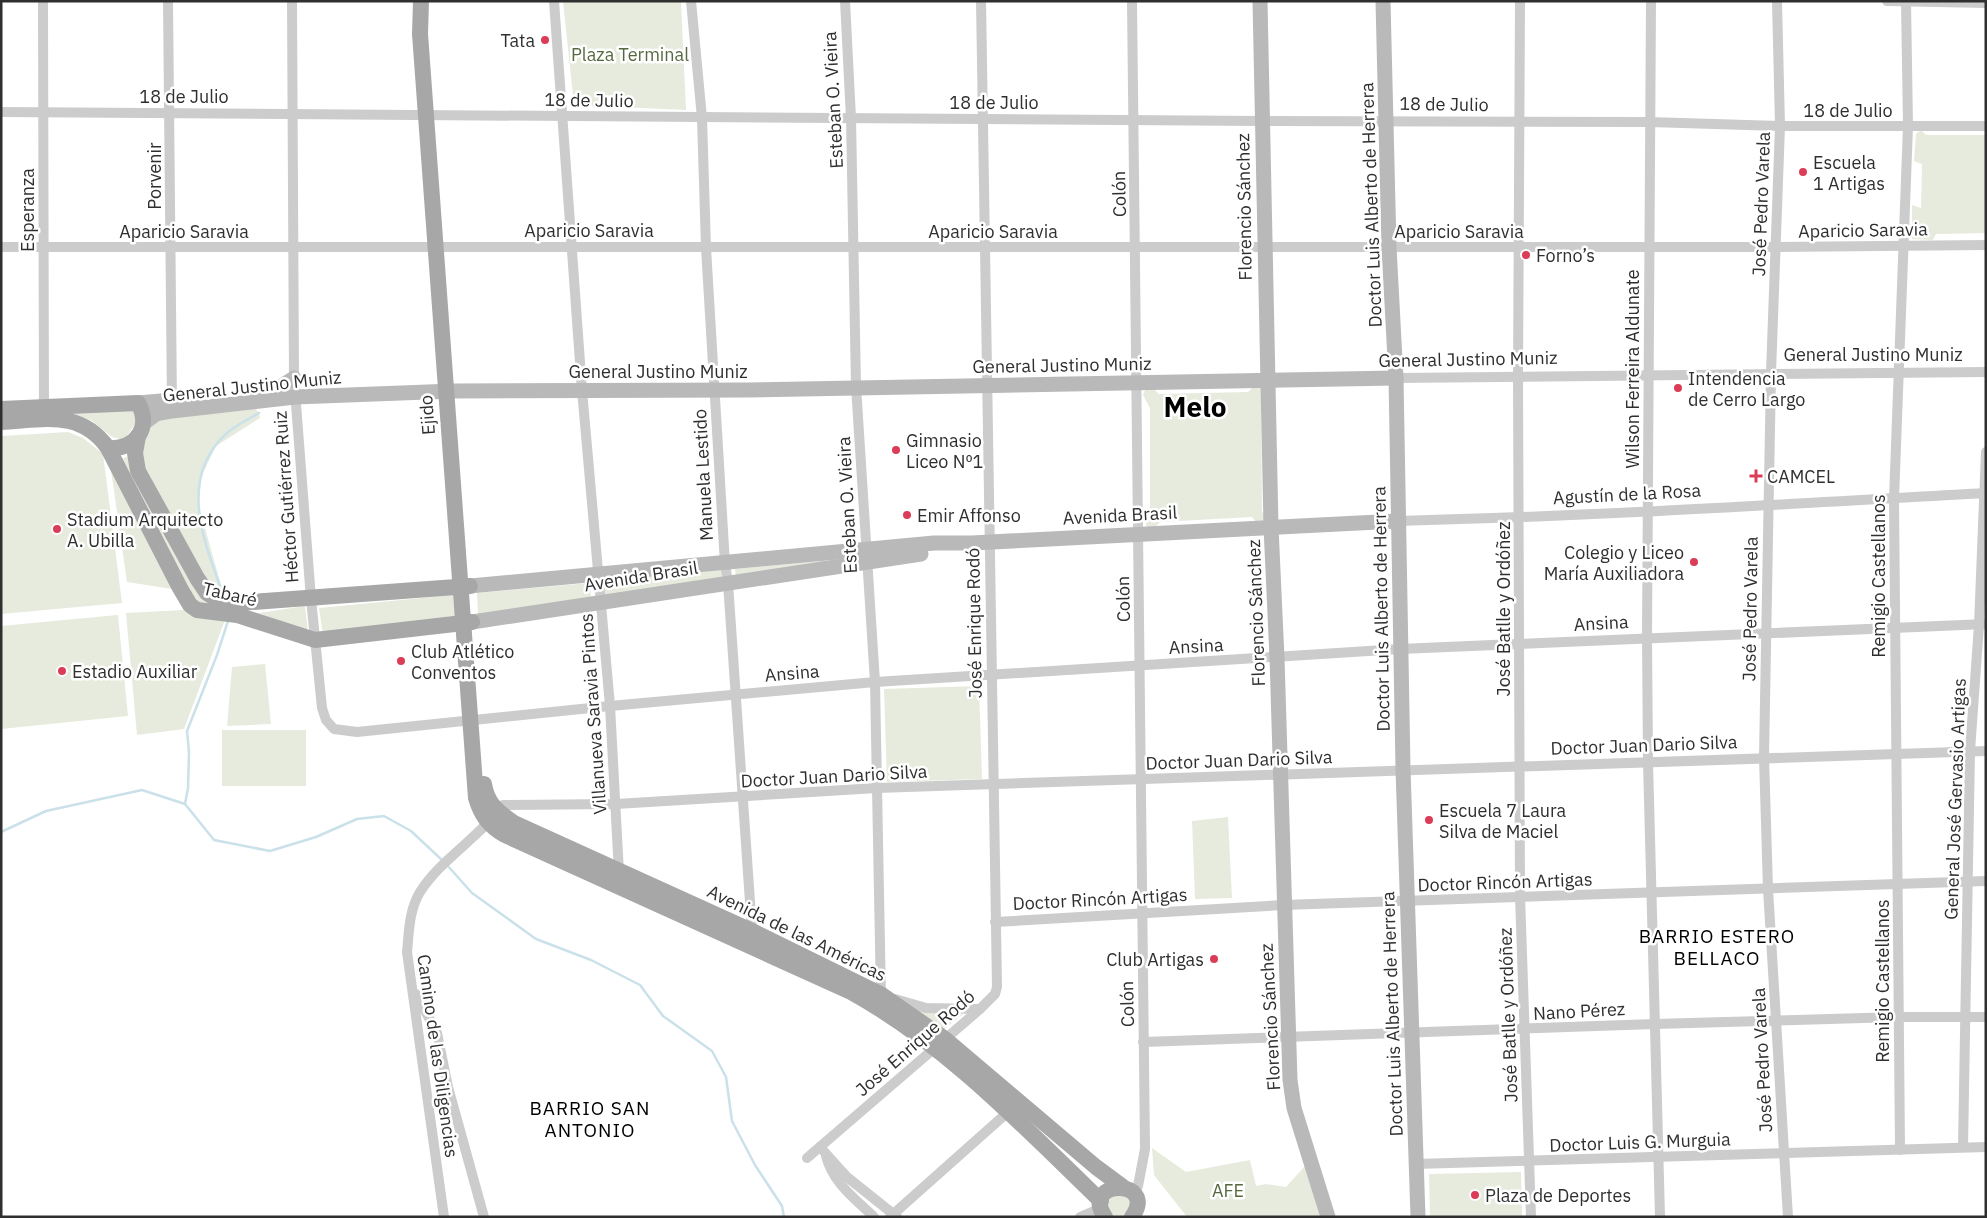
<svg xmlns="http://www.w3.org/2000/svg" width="1987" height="1218" font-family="'IBM Plex Sans',sans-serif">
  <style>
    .green { fill: #e6ebdd }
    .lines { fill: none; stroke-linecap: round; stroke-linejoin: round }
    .stream { stroke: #cbe1ea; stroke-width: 2.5 }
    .street { stroke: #ccc; stroke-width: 10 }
    .secondary { stroke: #b9b9b9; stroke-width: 15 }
    .primary { stroke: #a7a7a7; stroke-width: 16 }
    .poi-dot { fill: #db3c57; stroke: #fff; stroke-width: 2 }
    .labels { text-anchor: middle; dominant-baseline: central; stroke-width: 5; stroke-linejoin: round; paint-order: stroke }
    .poi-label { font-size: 18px; fill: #2f2f2f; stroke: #fff; text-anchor: start }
    .park-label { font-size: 18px; fill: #56683f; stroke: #fff }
    .street-label { font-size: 18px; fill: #2f2f2f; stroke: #fff }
    .neighbourhood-label { font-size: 19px; letter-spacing: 1px; fill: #000; stroke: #fff }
    .town-label { font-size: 28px; font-weight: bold; fill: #000; stroke: #fff }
  </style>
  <rect width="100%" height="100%" fill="#fff"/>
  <g class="green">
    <polygon points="563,1 681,1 686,110 574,105"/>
    <polygon points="1921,130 1926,135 1986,135 1986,233 1936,234 1933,240 1912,239 1912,205 1921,208 1922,164 1914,161 1916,134"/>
    <polygon points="1253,387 1261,388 1262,512 1266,515 1265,522 1257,523 1252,517 1160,522 1156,526 1148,528 1146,526 1146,519 1150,516 1150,408 1143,395 1145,390 1154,389 1159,394 1248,392"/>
    <polygon points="135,408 138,420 124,440 112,437 91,420 60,411"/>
    <polygon points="255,408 259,413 260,418 216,446 201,477 199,507 223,592 210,590 144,474 141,457 145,432 160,419"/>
    <polygon points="68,432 83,438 103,454 122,603 1,614 1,436"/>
    <polygon points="129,456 216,610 193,604 119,460"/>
    <polygon points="110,463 172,589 127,582"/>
    <polygon points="855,558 736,578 735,569"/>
    <polygon points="721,570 722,580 605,596 603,581"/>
    <polygon points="590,583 591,598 478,614 477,593"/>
    <polygon points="453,595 455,617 323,635 319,608"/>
    <polygon points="305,606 308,632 259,613"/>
    <polygon points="183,610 225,620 184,729 137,735 126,613"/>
    <polygon points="118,615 128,716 1,729 1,626"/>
    <polygon points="265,664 271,724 227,726 232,667"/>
    <polygon points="979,686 982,779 887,782 884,689"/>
    <rect x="222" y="730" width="84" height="56"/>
    <polygon points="1228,817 1232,898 1195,899 1192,821"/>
    <polygon points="902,1005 963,1014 942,1031"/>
    <polygon points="1152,1148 1186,1172 1250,1160 1256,1186 1266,1184 1286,1187 1305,1166 1320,1217 1187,1217 1154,1175"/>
    <polygon points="1521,1172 1522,1217 1430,1217 1429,1174"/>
    <polygon points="1114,1191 1132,1200 1125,1217 1112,1217 1105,1207"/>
  </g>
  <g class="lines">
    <g class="stream">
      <path d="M223,594c-19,-52 -46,-116 4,-161 9,-8 22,-14 32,-20"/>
      <polyline points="185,804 188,788 189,752 187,731 217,655 228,621"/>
      <polyline points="1,832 46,811 142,790 185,804 214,840 270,851 316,837 357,819 384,816 411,831 443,861"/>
      <polyline points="447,865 472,893 536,939 591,960 640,985 663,1016 712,1051 726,1077 732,1121 755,1165 782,1206 784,1217"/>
    </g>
    <g class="street">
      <polyline points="43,1 44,413"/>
      <polyline points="168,1 172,405"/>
      <polyline points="292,1 294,378 311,599 322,708 326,720 334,729 357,732 610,706 875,682 1400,649 1986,624"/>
      <polyline points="554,1 582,390 610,706 619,873"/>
      <polyline points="691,1 702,118 706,248 725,564 728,583 752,931 750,935"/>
      <polyline points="845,1 851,118 856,386 875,682 881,998"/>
      <polyline points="1132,1 1145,1149 1138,1186 1134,1195"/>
      <polyline points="1520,1 1518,377 1520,896 1531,1217"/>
      <polyline points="1651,1 1647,637 1648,762 1660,1217"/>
      <polyline points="1777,1 1780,126 1771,373 1764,757 1768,889 1788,1217"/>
      <polyline points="1887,1 1986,3"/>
      <polyline points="1,112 1261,121 1649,122 1780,126 1986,126"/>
      <polyline points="1,247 1776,247 1986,245"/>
      <polyline points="1396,378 1986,372"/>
      <path d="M1398,521c197,-5 392,-17 588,-28"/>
      <polyline points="995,922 1283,905 1986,881"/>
      <polyline points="416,994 437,1033 448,1087 484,1217"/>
      <polyline points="895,999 926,1008 980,1009"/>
      <polyline points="1143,1042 1655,1024 1898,1017 1986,1017"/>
      <polyline points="820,1147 847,1177 897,1217"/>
      <polyline points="1963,1147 1970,751 1979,625 1986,452"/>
      <polyline points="1900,1150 1894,499 1908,126 1906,1"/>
      <path d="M826,1156c7,27 28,42 48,61"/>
      <polyline points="807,1158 980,1009 995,994 997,987 981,1"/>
      <polyline points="1416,1164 1986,1147"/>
      <path d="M444,1217l-37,-265c2,-20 2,-42 13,-60 21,-33 60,-55 83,-87l113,-1 261,-16 1109,-37"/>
      <polyline points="890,1217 1008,1112"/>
      <polyline points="1080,1217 1101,1208"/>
    </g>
    <g class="secondary">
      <polyline points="1260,1 1271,527 1277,658 1290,1080 1294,1108 1328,1217"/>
      <polyline points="1383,1 1389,247 1396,378 1403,769 1418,1217"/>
      <polyline points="257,394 280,387 294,378"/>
      <polyline points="138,403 196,398"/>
      <polyline points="144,423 156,414 172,411 295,397 454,391 747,390 1396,378"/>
      <polyline points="470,586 934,543 972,543 1398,521"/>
      <polyline points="472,622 921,554"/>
    </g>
    <g class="primary">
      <path d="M421,1l-1,33 56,764c5,17 13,28 29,37l346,157c96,53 172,134 250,209"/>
      <path d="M1,409l137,-6c14,25 -3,47 -30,45"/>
      <path d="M1,422c43,-2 79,-13 107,26l72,140 10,17 7,5 40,5 78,25 157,-18"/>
      <polyline points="138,436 135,453 138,471 197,578 207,593 218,600 239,603 470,586"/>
      <path d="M484,784c3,20 14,28 30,39l238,108 130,64 63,44 151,128 27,20"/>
      <path d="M1105,1217c-26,-38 54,-39 27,0"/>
    </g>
  </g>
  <g class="poi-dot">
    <circle cx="545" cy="40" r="5"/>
    <circle cx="1803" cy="172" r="5"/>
    <circle cx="1526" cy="255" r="5"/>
    <circle cx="1678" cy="388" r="5"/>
    <circle cx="896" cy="450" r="5"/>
    <path d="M1753.5 468.5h5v5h5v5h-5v5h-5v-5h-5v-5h5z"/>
    <circle cx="907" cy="515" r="5"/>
    <circle cx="57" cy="529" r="5"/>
    <circle cx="1694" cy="562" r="5"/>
    <circle cx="401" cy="661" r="5"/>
    <circle cx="62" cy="671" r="5"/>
    <circle cx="1429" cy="820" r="5"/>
    <circle cx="1214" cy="959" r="5"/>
    <circle cx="1475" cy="1195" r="5"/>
  </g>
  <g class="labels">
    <g class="poi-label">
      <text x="535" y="40" text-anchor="end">Tata</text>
      <text x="1813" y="162">Escuela<tspan x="1813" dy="21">1 Artigas</tspan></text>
      <text x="1536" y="255">Forno’s</text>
      <text x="1688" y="378">Intendencia<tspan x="1688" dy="21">de Cerro Largo</tspan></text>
      <text x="906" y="440">Gimnasio<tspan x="906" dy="21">Liceo Nº1</tspan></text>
      <text x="1767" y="476">CAMCEL</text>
      <text x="917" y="515">Emir Affonso</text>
      <text x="67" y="519">Stadium Arquitecto<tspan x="67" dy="21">A. Ubilla</tspan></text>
      <text x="1684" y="552" text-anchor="end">Colegio y Liceo<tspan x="1684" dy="21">María Auxiliadora</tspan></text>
      <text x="411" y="651">Club Atlético<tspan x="411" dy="21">Conventos</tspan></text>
      <text x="72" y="671">Estadio Auxiliar</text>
      <text x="1439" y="810">Escuela 7 Laura<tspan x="1439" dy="21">Silva de Maciel</tspan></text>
      <text x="1204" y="959" text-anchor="end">Club Artigas</text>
      <text x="1485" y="1195">Plaza de Deportes</text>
    </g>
    <g class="park-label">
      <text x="630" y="54">Plaza Terminal</text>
      <text x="1228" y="1190">AFE</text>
    </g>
    <g class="street-label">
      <text x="184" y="96">18 de Julio</text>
      <text transform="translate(589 100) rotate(1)">18 de Julio</text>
      <text transform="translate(833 100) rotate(-93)">Esteban O. Vieira</text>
      <text x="994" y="102">18 de Julio</text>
      <text transform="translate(1444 104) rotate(1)">18 de Julio</text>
      <text x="1848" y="110">18 de Julio</text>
      <text transform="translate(154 176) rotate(-90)">Porvenir</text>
      <text transform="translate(1119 194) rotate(-91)">Colón</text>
      <text transform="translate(1761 204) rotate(-88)">José Pedro Varela</text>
      <text transform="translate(1371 205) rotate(-92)">Doctor Luis Alberto de Herrera</text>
      <text transform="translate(1244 207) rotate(-91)">Florencio Sánchez</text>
      <text transform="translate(27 210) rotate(-90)">Esperanza</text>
      <text x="589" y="230">Aparicio Saravia</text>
      <text transform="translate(1863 230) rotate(-1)">Aparicio Saravia</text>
      <text x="184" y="231">Aparicio Saravia</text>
      <text x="993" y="231">Aparicio Saravia</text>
      <text x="1459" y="231">Aparicio Saravia</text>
      <text x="1873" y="354">General Justino Muniz</text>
      <text transform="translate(1468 359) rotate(-1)">General Justino Muniz</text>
      <text transform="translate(1062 365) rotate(-1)">General Justino Muniz</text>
      <text transform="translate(1632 369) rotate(-90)">Wilson Ferreira Aldunate</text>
      <text x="658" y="371">General Justino Muniz</text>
      <text transform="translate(252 386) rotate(-6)">General Justino Muniz</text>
      <text transform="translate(427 415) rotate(-94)">Ejido</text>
      <text transform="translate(703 475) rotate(-93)">Manuela Lestido</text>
      <text transform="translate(1627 494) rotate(-3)">Agustín de la Rosa</text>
      <text transform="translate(286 497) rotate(-94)">Héctor Gutiérrez Ruiz</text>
      <text transform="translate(847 505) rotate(-93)">Esteban O. Vieira</text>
      <text transform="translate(1120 515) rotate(-3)">Avenida Brasil</text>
      <text transform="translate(641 576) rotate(-9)">Avenida Brasil</text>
      <text transform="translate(1878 576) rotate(-90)">Remigio Castellanos</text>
      <text transform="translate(230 594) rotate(13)">Tabaré</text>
      <text transform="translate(1123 599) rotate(-91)">Colón</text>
      <text transform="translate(1381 609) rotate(-91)">Doctor Luis Alberto de Herrera</text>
      <text transform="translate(1503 609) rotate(-90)">José Batlle y Ordóñez</text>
      <text transform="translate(1750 609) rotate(-89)">José Pedro Varela</text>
      <text transform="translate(1256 613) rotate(-92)">Florencio Sánchez</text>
      <text transform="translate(974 623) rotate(-91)">José Enrique Rodó</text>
      <text transform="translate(1601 623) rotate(-3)">Ansina</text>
      <text transform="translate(1196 646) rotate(-3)">Ansina</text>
      <text transform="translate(792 673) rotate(-5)">Ansina</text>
      <text transform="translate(593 714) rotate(-94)">Villanueva Saravia Pintos</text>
      <text transform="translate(1644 745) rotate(-2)">Doctor Juan Dario Silva</text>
      <text transform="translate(1239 760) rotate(-2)">Doctor Juan Dario Silva</text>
      <text transform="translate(834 776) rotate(-3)">Doctor Juan Dario Silva</text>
      <text transform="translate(1955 799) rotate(-88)">General José Gervasio Artigas</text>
      <text transform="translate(1505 882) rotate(-2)">Doctor Rincón Artigas</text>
      <text transform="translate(1100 899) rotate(-3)">Doctor Rincón Artigas</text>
      <text transform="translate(797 933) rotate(26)">Avenida de las Américas</text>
      <text transform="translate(1882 981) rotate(-90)">Remigio Castellanos</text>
      <text transform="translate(1127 1004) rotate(-91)">Colón</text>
      <text transform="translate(1579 1011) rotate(-3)">Nano Pérez</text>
      <text transform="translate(1392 1014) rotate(-92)">Doctor Luis Alberto de Herrera</text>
      <text transform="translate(1508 1015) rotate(-92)">José Batlle y Ordóñez</text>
      <text transform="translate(1270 1017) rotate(-93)">Florencio Sánchez</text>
      <text transform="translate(915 1043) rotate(-41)">José Enrique Rodó</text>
      <text transform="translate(438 1056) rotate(82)">Camino de las Diligencias</text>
      <text transform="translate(1762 1060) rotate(-93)">José Pedro Varela</text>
      <text transform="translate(1640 1142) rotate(-2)">Doctor Luis G. Murguia</text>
    </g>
    <g class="neighbourhood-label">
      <text x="1717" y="936">BARRIO ESTERO<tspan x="1717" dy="22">BELLACO</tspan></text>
      <text x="590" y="1108">BARRIO SAN<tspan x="590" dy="22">ANTONIO</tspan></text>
    </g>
    <g class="town-label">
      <text x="1195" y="406">Melo</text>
    </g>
  </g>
  <rect width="1987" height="1218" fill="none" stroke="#2f2f2f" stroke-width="5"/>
</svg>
